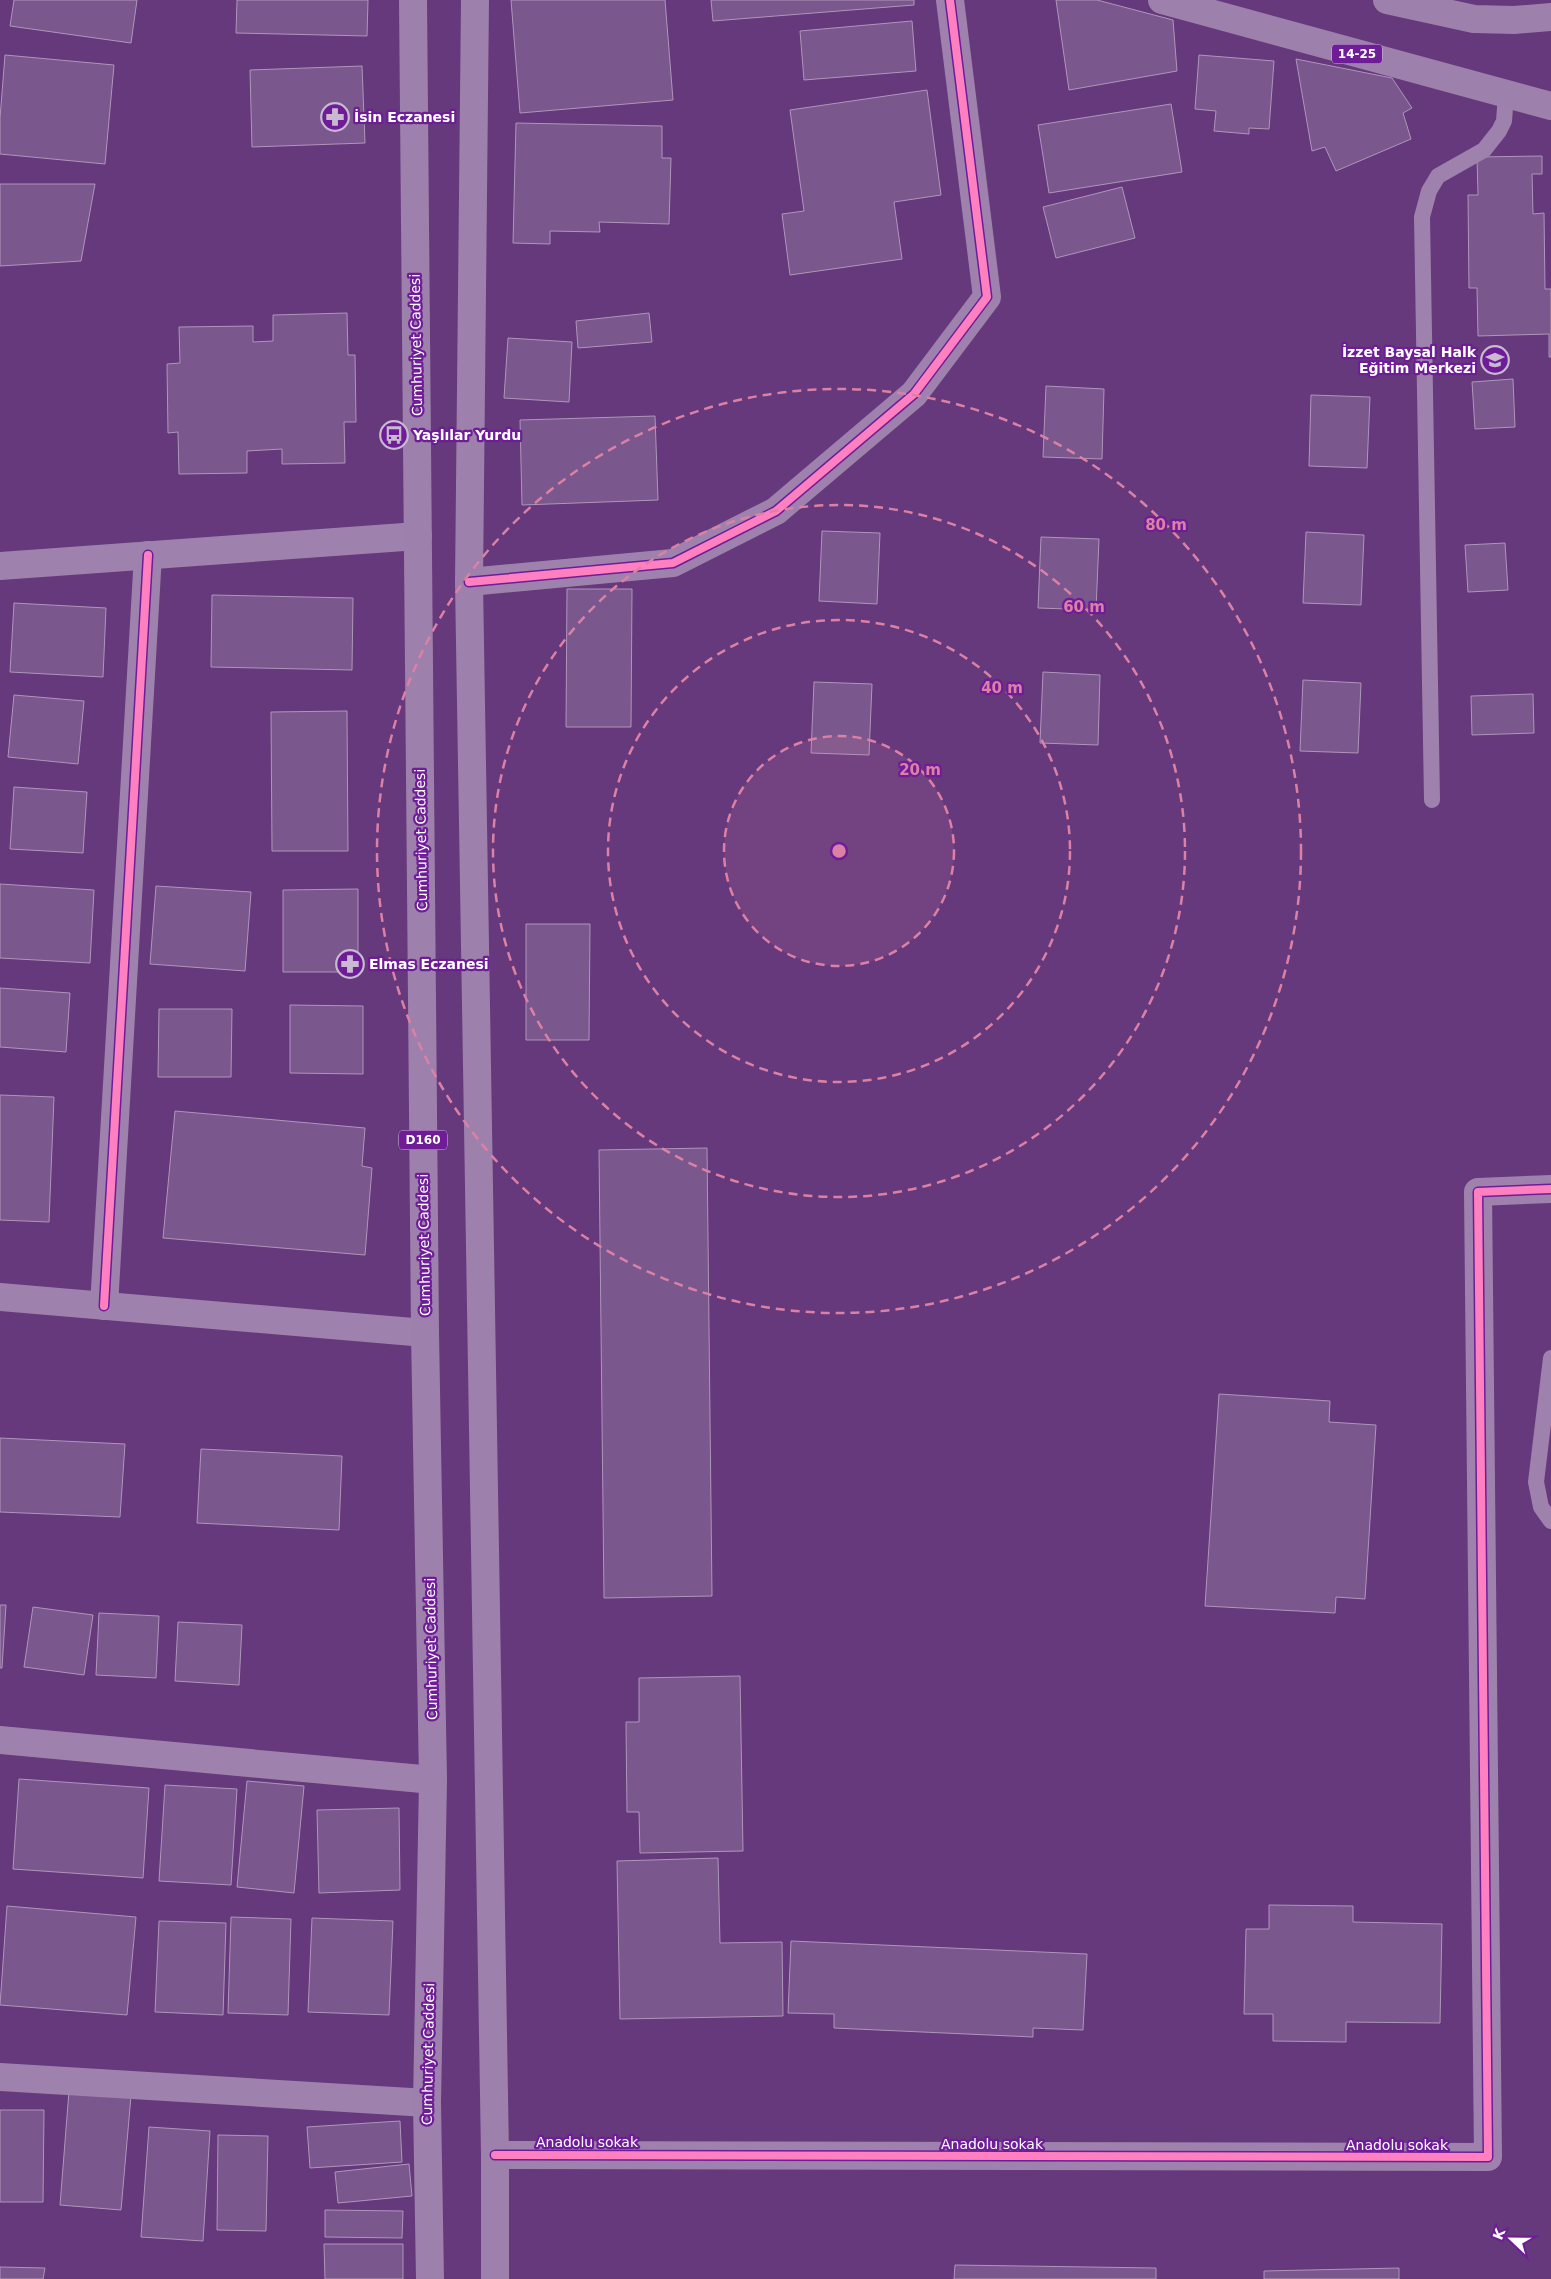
<svg xmlns="http://www.w3.org/2000/svg" width="1551" height="2279" font-family="'DejaVu Sans',sans-serif">
  <style>
    .building { fill: #7a578c; stroke: #af96bb }
    .lines { fill: none; stroke-linecap: round; stroke-linejoin: round }
    .lane { stroke: #9e82ad; stroke-width: 16 }
    .street { stroke: #9e82ad; stroke-width: 28 }
    .primary { stroke: #9d80ab; stroke-width: 28 }
    .cycleway-casing { stroke: #6e1d97; stroke-width: 11 }
    .cycleway { stroke: #ff80c0; stroke-width: 8 }
    .ring { fill: none; stroke: #dd80a5; stroke-width: 2.5; stroke-dasharray: 9 6 }
    .labels { text-anchor: middle; dominant-baseline: central; stroke-width: 4.5; stroke-linejoin: round; paint-order: stroke }
    .shield { fill: #6e1d97; stroke: #d4bbe0; stroke-width: 1 }
    .shield-label { font-size: 12px; font-weight: bold; fill: #fff }
    .poi-label { font-size: 14px; font-weight: bold; fill: #fff; stroke: #6e1d97; text-anchor: start }
    .street-label { font-size: 14px; fill: #fff; stroke: #6e1d97 }
    .centre { fill: #dd80a5; stroke: #6e1d97; stroke-width: 2.5 }
    .ring-label { font-size: 15px; text-anchor: middle; font-weight: bold; fill: #dd80a5; stroke: #6e1d97; stroke-width: 4.5; stroke-linejoin: round; paint-order: stroke }
  </style>
  <rect width="100%" height="100%" fill="#65397b"/>
  <g class="building">
    <polygon points="14,0 137,0 131,43 10,26"/>
    <polygon points="237,0 368,0 367,36 236,33"/>
    <polygon points="511,0 665,0 673,100 520,113"/>
    <polygon points="711,0 914,0 914,5 713,21"/>
    <polygon points="1056,0 1097,0 1173,20 1177,71 1069,90"/>
    <polygon points="912,21 916,71 804,80 800,31"/>
    <polygon points="5,55 114,65 105,164 0,154 0,118"/>
    <polygon points="1199,55 1274,61 1269,129 1249,128 1249,134 1214,131 1216,111 1195,109"/>
    <polygon points="1296,59 1392,78 1412,108 1403,113 1411,139 1336,171 1325,147 1312,151"/>
    <polygon points="362,66 365,143 252,147 250,70"/>
    <polygon points="927,90 941,195 894,202 902,259 790,275 782,214 804,211 790,110"/>
    <polygon points="1171,104 1182,172 1049,193 1038,125"/>
    <polygon points="516,123 662,126 662,158 671,158 669,224 599,222 600,232 550,231 550,244 513,243"/>
    <polygon points="1542,156 1542,174 1532,174 1533,214 1544,213 1545,289 1551,289 1551,357 1549,357 1549,334 1478,336 1477,288 1469,288 1468,195 1478,195 1477,157"/>
    <polygon points="0,184 95,184 81,261 0,266"/>
    <polygon points="1122,187 1135,238 1056,258 1043,207"/>
    <polygon points="347,313 348,355 355,355 356,422 344,422 345,463 282,464 282,449 247,451 247,473 179,474 178,432 168,433 167,364 180,363 179,327 253,326 253,342 273,341 273,315"/>
    <polygon points="649,313 652,342 578,348 576,321"/>
    <polygon points="508,338 572,342 569,402 504,398"/>
    <polygon points="1513,379 1515,427 1475,429 1472,382"/>
    <polygon points="1046,386 1104,389 1102,459 1043,457"/>
    <polygon points="1311,395 1370,397 1367,468 1309,466"/>
    <polygon points="655,416 658,500 522,505 520,420"/>
    <polygon points="822,531 880,533 877,604 819,601"/>
    <polygon points="1306,532 1364,535 1361,605 1303,603"/>
    <polygon points="1041,537 1099,539 1096,610 1038,608"/>
    <polygon points="1505,543 1508,590 1468,592 1465,545"/>
    <polygon points="567,589 632,589 631,727 566,727"/>
    <polygon points="212,595 353,598 352,670 211,667"/>
    <polygon points="14,603 106,608 103,677 10,672"/>
    <polygon points="1043,672 1100,675 1098,745 1040,743"/>
    <polygon points="1303,680 1361,683 1358,753 1300,751"/>
    <polygon points="814,682 872,684 869,755 811,753"/>
    <polygon points="1533,694 1534,733 1472,735 1471,696"/>
    <polygon points="14,695 84,701 78,764 8,757"/>
    <polygon points="347,711 348,851 272,851 271,712"/>
    <polygon points="14,787 87,792 83,853 10,849"/>
    <polygon points="0,884 94,890 90,963 0,958"/>
    <polygon points="156,886 251,892 245,971 150,964"/>
    <polygon points="358,889 358,972 283,972 283,890"/>
    <polygon points="526,924 590,924 589,1040 526,1040"/>
    <polygon points="0,988 70,993 66,1052 0,1047"/>
    <polygon points="290,1005 363,1006 363,1074 290,1073"/>
    <polygon points="159,1009 232,1009 231,1077 158,1077"/>
    <polygon points="0,1095 54,1097 49,1222 0,1220"/>
    <polygon points="175,1111 365,1128 362,1166 372,1168 365,1255 163,1238"/>
    <polygon points="707,1148 712,1596 604,1598 599,1150"/>
    <polygon points="1219,1394 1330,1401 1329,1422 1376,1425 1365,1599 1336,1597 1335,1613 1205,1606"/>
    <polygon points="0,1438 125,1444 120,1517 0,1512"/>
    <polygon points="201,1449 342,1456 339,1530 197,1523"/>
    <polygon points="0,1605 6,1605 2,1668 0,1668"/>
    <polygon points="33,1607 93,1615 84,1675 24,1667"/>
    <polygon points="99,1613 159,1616 156,1678 96,1675"/>
    <polygon points="178,1622 242,1625 239,1685 175,1681"/>
    <polygon points="740,1676 743,1851 640,1853 639,1812 627,1812 626,1722 639,1722 639,1678"/>
    <polygon points="19,1779 149,1788 143,1878 13,1869"/>
    <polygon points="247,1781 304,1786 294,1893 237,1887"/>
    <polygon points="165,1785 237,1789 231,1885 159,1881"/>
    <polygon points="399,1808 400,1890 319,1893 317,1810"/>
    <polygon points="718,1858 720,1943 782,1942 783,2016 620,2019 617,1861"/>
    <polygon points="1269,1905 1353,1906 1353,1922 1442,1924 1440,2023 1346,2022 1346,2042 1273,2041 1273,2014 1244,2014 1246,1929 1269,1929"/>
    <polygon points="7,1906 136,1917 127,2015 0,2005"/>
    <polygon points="231,1917 291,1919 288,2015 228,2013"/>
    <polygon points="312,1918 393,1921 389,2015 308,2012"/>
    <polygon points="159,1921 226,1923 223,2015 155,2012"/>
    <polygon points="791,1941 1087,1954 1083,2030 1033,2028 1033,2037 834,2028 834,2014 788,2013"/>
    <polygon points="69,2091 131,2096 121,2210 60,2205"/>
    <polygon points="0,2110 44,2110 43,2202 0,2202"/>
    <polygon points="400,2121 402,2162 310,2168 307,2127"/>
    <polygon points="149,2127 210,2131 203,2241 141,2237"/>
    <polygon points="218,2135 268,2136 266,2231 217,2230"/>
    <polygon points="409,2164 412,2196 338,2203 335,2172"/>
    <polygon points="325,2210 403,2211 402,2238 325,2237"/>
    <polygon points="324,2244 403,2244 403,2279 325,2279"/>
    <polygon points="955,2265 1156,2268 1156,2279 954,2279"/>
    <polygon points="0,2267 45,2268 43,2279 0,2279"/>
    <polygon points="1399,2268 1399,2279 1264,2279 1264,2271"/>
  </g>
  <g class="lines">
    <g class="lane">
      <polyline points="1432,800 1422,217 1429,191 1438,176 1484,150 1499,131 1504,121 1506,95"/>
      <polyline points="1551,1358 1536,1482 1541,1507 1551,1521"/>
    </g>
    <g class="street">
      <polyline points="0,566 418,536"/>
      <polyline points="469,582 673,563 776,511 914,394 987,297 950,0"/>
      <polyline points="0,1297 425,1333"/>
      <polyline points="104,1306 148,555"/>
      <polyline points="0,1740 433,1780"/>
      <polyline points="0,2077 427,2103"/>
      <polyline points="495,2155 1488,2157 1478,1192 1551,1189"/>
    </g>
    <g class="primary">
      <polyline points="413,0 425,1333 433,1780 427,2103 430,2279"/>
      <polyline points="475,0 469,582 495,2155 495,2279"/>
      <polyline points="1162,0 1551,106"/>
      <polyline points="1387,0 1474,19 1514,20 1551,17"/>
    </g>
    <defs>
      <g id="cycleway">
        <polyline points="469,582 673,563 776,511 914,394 987,297 950,0"/>
        <polyline points="104,1306 148,555"/>
        <polyline points="495,2155 1488,2157 1478,1192 1551,1189"/>
      </g>
    </defs>
    <use href="#cycleway" class="cycleway-casing"/>
    <use href="#cycleway" class="cycleway"/>
  </g>
  <circle cx="839" cy="851" r="115" fill="#dd80a5" fill-opacity=".12"/>
  <g class="ring">
    <circle cx="839" cy="851" r="115"/>
    <circle cx="839" cy="851" r="231"/>
    <circle cx="839" cy="851" r="346"/>
    <circle cx="839" cy="851" r="462"/>
  </g>
  <defs>
    <symbol id="pharmacy-ring" viewBox="-11 -11 22 22"><circle r="9.5" fill="#6e1d97" stroke="#c9bad1" stroke-width="1.5"/><path d="M-2-6h4v4h4v4h-4v4h-4v-4h-4v-4h4Z" fill="#c9bad1"/></symbol>
    <symbol id="school-ring" viewBox="-11 -11 22 22"><circle r="9.5" fill="#6e1d97" stroke="#c9bad1" stroke-width="1.5"/><path d="M0-5L7-2L0 1L-7-2ZM-4 1L0 2.5L4 1V4Q0 6-4 4Z" fill="#c9bad1"/></symbol>
    <symbol id="bus-ring" viewBox="-11 -11 22 22"><circle r="9.5" fill="#6e1d97" stroke="#c9bad1" stroke-width="1.5"/><path d="M-5-6H5V4H4V6H2V4H-2V6H-4V4H-5ZM-3.5-4V0h7V-4ZM-3.5 1.2v1.5H-2V1.2ZM2 1.2v1.5H3.5V1.2Z" fill="#c9bad1"/></symbol>
  </defs>
  <g fill-rule="evenodd">
    <use href="#pharmacy-ring" x="319" y="101" width="32" height="32"/>
    <use href="#school-ring" x="1479" y="344" width="32" height="32"/>
    <use href="#bus-ring" x="378" y="419" width="32" height="32"/>
    <use href="#pharmacy-ring" x="334" y="948" width="32" height="32"/>
  </g>
  <g class="labels">
    <g class="shield">
      <rect x="1332" y="44.5" width="50" height="19" rx="4"/>
      <rect x="399" y="1130.5" width="48" height="19" rx="4"/>
    </g>
    <g class="shield-label">
      <text x="1357" y="54">14-25</text>
      <text x="423" y="1140">D160</text>
    </g>
    <g class="poi-label">
      <text x="354" y="117">İsin Eczanesi</text>
      <text x="1476" y="352" text-anchor="end">İzzet Baysal Halk<tspan x="1476" dy="16">Eğitim Merkezi</tspan></text>
      <text x="413" y="435">Yaşlılar Yurdu</text>
      <text x="369" y="964">Elmas Eczanesi</text>
    </g>
    <g class="street-label">
      <text transform="translate(416 345) rotate(-91)">Cumhuriyet Caddesi</text>
      <text transform="translate(421 840) rotate(-91)">Cumhuriyet Caddesi</text>
      <text transform="translate(424 1245) rotate(-91)">Cumhuriyet Caddesi</text>
      <text transform="translate(431 1649) rotate(-91)">Cumhuriyet Caddesi</text>
      <text transform="translate(428 2054) rotate(-89)">Cumhuriyet Caddesi</text>
      <text x="587" y="2142">Anadolu sokak</text>
      <text x="992" y="2144">Anadolu sokak</text>
      <text x="1397" y="2145">Anadolu sokak</text>
    </g>
  </g>
  <circle cx="839" cy="851" r="8" class="centre"/>
  <g class="ring-label">
    <text x="1166" y="530">80 m</text>
    <text x="1084" y="612">60 m</text>
    <text x="1002" y="693">40 m</text>
    <text x="920" y="775">20 m</text>
  </g>
  <g transform="translate(1511 2239) rotate(292)" stroke="#6e1d97" stroke-width="4" paint-order="stroke">
  <path d="M0-4L9 19L0 12L-9 19Z" fill="#ffffff"/>
  <text y="-8" font-size="14" font-weight="bold" text-anchor="middle" fill="#ffffff">K</text>
  </g>
</svg>
